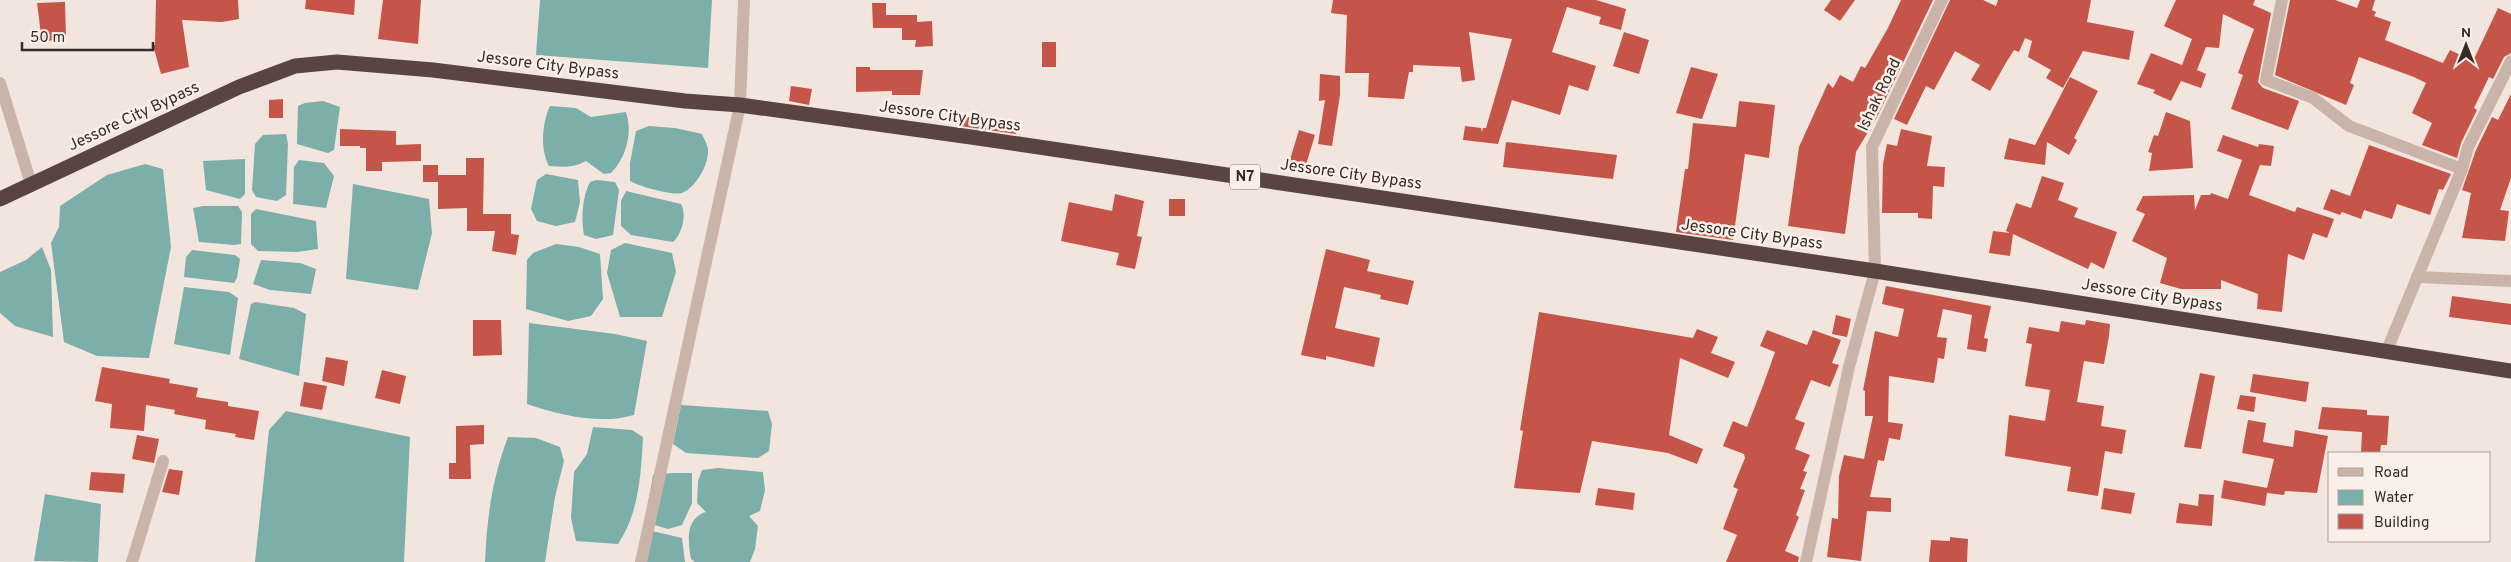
<svg xmlns="http://www.w3.org/2000/svg" width="2511" height="562" font-family="Overpass,sans-serif">
  <style>
    .water { fill: #7cafaa }
    .building { fill: #c55548 }
    .lines { fill: none; stroke-linecap: round; stroke-linejoin: round }
    .minor { stroke: #cab4a9; stroke-width: 12 }
    .highway { stroke: #584440; stroke-width: 15 }
    .labels { text-anchor: middle; dominant-baseline: central; stroke-width: 5; stroke-linejoin: round; paint-order: stroke }
    .shield { fill: #faf0e9; stroke: #726663; stroke-width: 1 }
    .shield-label { font-size: 15px; font-weight: bold; fill: #372b29 }
    .street-label { font-size: 16px; fill: #372b29; stroke: #faf0e9 }
  </style>
  <rect width="100%" height="100%" fill="#f2e5dd"/>
  <g class="water">
    <polygon points="540,0 712,0 708,68 536,55"/>
    <polygon points="323,101 340,107 334,150 328,153 297,144 298,106 305,103"/>
    <path d="M550,106l26,2 15,9 35,-5c7,21 0,46 -15,61l-7,1 -18,-13c-12,7 -23,6 -37,5 -9,-17 -7,-43 1,-60z"/>
    <path d="M649,126l26,2 27,6c2,5 7,13 6,18 0,14 -13,36 -26,41 -9,3 -44,-7 -52,-12v-18l6,-32z"/>
    <polygon points="286,134 288,144 286,195 277,201 256,197 252,190 255,144 263,135"/>
    <polygon points="245,159 245,194 240,199 206,190 203,161"/>
    <polygon points="299,160 324,163 334,176 326,208 293,204 294,167"/>
    <polygon points="145,164 163,169 171,247 149,358 97,356 64,342 51,243 59,227 60,206 107,175"/>
    <polygon points="546,174 578,180 580,202 575,222 556,226 537,221 531,209 537,180"/>
    <path d="M596,180l19,2 4,8 -6,45 -17,4 -12,-4c-3,-16 -2,-38 6,-53z"/>
    <polygon points="353,184 429,199 432,233 418,290 346,279"/>
    <path d="M626,191l55,13c6,11 1,30 -8,38l-42,-7 -10,-9v-25z"/>
    <polygon points="203,206 238,206 242,212 241,244 234,245 199,242 193,208"/>
    <polygon points="256,209 316,221 318,249 297,252 258,251 251,244 251,214"/>
    <polygon points="625,243 672,253 676,272 662,317 620,317 607,273 611,250"/>
    <polygon points="556,244 579,247 600,254 603,299 591,316 568,321 526,309 527,260 533,253"/>
    <polygon points="42,247 51,270 53,337 15,326 0,313 0,272 26,260"/>
    <polygon points="192,250 235,255 240,259 237,278 234,283 184,277 186,257"/>
    <polygon points="261,260 300,263 316,269 311,294 270,290 253,284"/>
    <polygon points="184,287 229,292 238,298 230,355 174,344"/>
    <polygon points="255,302 294,308 306,314 299,376 239,359 251,304"/>
    <path d="M529,323l86,11 32,7 -13,74c-34,10 -74,0 -107,-11z"/>
    <polygon points="681,405 768,411 772,424 769,451 758,458 686,453 673,444"/>
    <polygon points="286,411 410,437 404,562 255,562 269,430"/>
    <path d="M593,427l39,3 11,7c-2,37 -4,76 -25,107l-42,-3 -5,-23 3,-46 13,-18z"/>
    <path d="M508,437l28,1 24,9 4,14 -9,36 -10,65h-60c2,-45 7,-83 23,-125z"/>
    <path d="M718,468l45,4 2,18 -5,21 -11,5 9,10 -3,23 -5,13h-55l-4,-3c-3,-17 -6,-41 15,-47l-9,-9 1,-22 4,-11z"/>
    <polygon points="672,473 692,473 692,503 682,525 668,529 651,524 648,504 653,475"/>
    <polygon points="45,494 101,504 98,562 34,561"/>
    <polygon points="652,531 682,538 685,562 638,562"/>
  </g>
  <g class="building">
    <polygon points="156,0 238,0 239,19 222,22 182,20 189,67 161,74 153,45 155,45"/>
    <polygon points="306,0 355,0 354,15 305,9"/>
    <polygon points="383,0 421,0 418,44 378,39"/>
    <polygon points="1333,0 1596,0 1626,9 1621,30 1599,24 1601,17 1567,7 1552,52 1596,66 1588,91 1569,85 1560,115 1512,100 1498,144 1463,140 1465,126 1481,128 1482,132 1483,128 1486,128 1512,39 1469,32 1475,80 1462,82 1460,67 1413,65 1413,72 1409,72 1404,99 1368,97 1369,73 1345,73 1347,15 1331,13"/>
    <polygon points="1831,0 1855,0 1840,21 1824,10"/>
    <polygon points="1901,0 1933,0 1877,117 1856,152 1845,234 1788,226 1799,147 1828,83 1833,88 1840,75 1853,82 1861,66 1865,68 1888,28"/>
    <polygon points="1950,0 1983,0 1996,6 1998,0 2091,0 2087,22 2134,31 2129,60 2083,51 2063,88 2046,78 2051,70 2028,57 2032,41 2025,38 2019,52 2014,50 2007,61 1990,91 1971,80 1980,65 1955,51 1934,90 1926,86 1907,125 1894,119"/>
    <polygon points="2176,0 2255,0 2253,5 2271,13 2258,82 2263,88 2299,101 2288,130 2231,109 2243,75 2238,73 2254,29 2223,14 2219,48 2206,47 2197,70 2206,74 2201,88 2181,81 2171,101 2153,93 2155,90 2137,84 2151,53 2182,65 2192,39 2164,26"/>
    <polygon points="2290,0 2335,0 2357,8 2360,0 2375,0 2372,10 2376,12 2374,16 2391,22 2385,40 2443,63 2450,50 2473,61 2498,8 2511,14 2511,53 2504,57 2493,79 2489,77 2474,108 2477,110 2461,143 2457,158 2422,145 2432,123 2412,113 2426,83 2414,77 2359,57 2350,83 2354,85 2346,105 2275,75"/>
    <polygon points="65,2 66,38 42,42 37,3"/>
    <polygon points="872,3 886,3 886,15 917,15 917,22 932,21 933,46 915,47 916,40 902,40 902,28 873,28"/>
    <polygon points="1624,32 1649,40 1639,74 1613,66"/>
    <rect x="1042" y="42" width="14" height="25"/>
    <polygon points="856,67 870,67 870,70 923,70 920,95 892,95 892,91 856,92"/>
    <polygon points="1691,67 1718,74 1702,119 1676,113"/>
    <polygon points="1320,74 1340,76 1340,95 1332,146 1318,144 1325,100 1319,101"/>
    <polygon points="2070,77 2098,91 2074,138 2077,140 2069,155 2047,142 2045,165 2004,159 2009,138 2035,145"/>
    <polygon points="791,86 812,89 809,105 789,101"/>
    <polygon points="2511,94 2511,178 2500,210 2509,211 2505,241 2462,238 2471,193 2462,190 2476,150 2492,117 2498,120"/>
    <polygon points="283,99 283,118 269,118 269,100"/>
    <polygon points="1739,101 1775,105 1769,158 1745,154 1733,240 1676,232 1685,169 1688,169 1693,123 1736,127"/>
    <polygon points="2166,112 2190,121 2193,168 2149,171 2152,153 2148,152 2154,135 2158,136"/>
    <polygon points="959,116 993,119 992,122 1019,120 1016,134 960,126"/>
    <polygon points="340,129 396,131 396,145 421,144 421,161 382,162 382,171 366,171 366,148 360,148 360,146 340,146"/>
    <polygon points="1901,129 1932,136 1927,166 1945,167 1944,187 1933,186 1932,219 1918,218 1918,213 1882,213 1883,164 1887,144 1897,146"/>
    <polygon points="1299,130 1315,135 1305,168 1289,163"/>
    <polygon points="2223,135 2258,147 2259,144 2274,146 2271,166 2260,165 2249,195 2295,212 2297,207 2334,219 2327,238 2313,233 2304,260 2288,254 2282,312 2257,309 2258,294 2221,280 2221,289 2181,289 2160,283 2167,258 2132,241 2145,214 2136,210 2143,196 2194,195 2195,210 2201,195 2210,195 2211,193 2228,199 2242,160 2217,151"/>
    <polygon points="1506,142 1617,155 1613,179 1503,167"/>
    <polygon points="2369,145 2451,174 2443,190 2439,189 2430,215 2397,204 2392,219 2364,210 2361,219 2342,212 2340,215 2323,209 2331,189 2350,196"/>
    <polygon points="466,158 484,158 483,214 511,214 511,234 519,235 516,255 492,251 495,231 467,231 467,208 438,209 438,182 423,182 423,165 438,165 438,175 466,175"/>
    <polygon points="2042,176 2064,183 2058,200 2078,208 2074,217 2117,232 2104,269 2091,262 2088,269 2013,234 2010,256 1989,253 1993,231 2010,233 2006,231 2016,203 2031,208"/>
    <polygon points="1115,194 1144,201 1137,236 1142,237 1135,269 1116,265 1119,253 1061,241 1069,202 1112,211"/>
    <rect x="1169" y="199" width="16" height="17"/>
    <polygon points="1326,249 1370,260 1367,271 1414,281 1408,305 1380,299 1381,295 1344,287 1335,328 1380,338 1374,367 1326,356 1326,360 1301,355"/>
    <polygon points="1886,286 1991,306 1984,338 1988,339 1986,352 1967,349 1972,315 1943,309 1937,337 1947,338 1944,359 1938,358 1934,383 1889,376 1888,422 1903,424 1900,440 1889,438 1884,461 1878,460 1870,497 1891,498 1891,512 1867,511 1861,561 1827,557 1832,518 1838,519 1839,476 1844,455 1864,459 1873,416 1865,416 1865,391 1863,390 1875,331 1898,337 1904,309 1882,304"/>
    <polygon points="2452,296 2511,304 2511,325 2449,317"/>
    <polygon points="1539,312 1693,338 1697,329 1718,337 1711,353 1735,362 1728,378 1680,358 1669,435 1703,449 1697,464 1668,453 1592,441 1580,493 1514,488 1523,431 1520,430"/>
    <polygon points="1836,315 1851,319 1847,337 1832,334"/>
    <polygon points="473,320 501,320 502,355 473,356"/>
    <polygon points="2086,320 2110,324 2109,336 2104,364 2084,361 2077,402 2104,406 2101,426 2126,430 2122,454 2105,451 2098,496 2067,491 2071,467 2005,456 2009,415 2045,421 2050,390 2025,386 2032,344 2026,343 2029,327 2059,332 2061,321 2085,325"/>
    <polygon points="1767,330 1807,345 1813,330 1841,340 1832,363 1839,365 1830,387 1811,380 1795,419 1805,423 1795,449 1810,455 1803,471 1807,472 1800,489 1805,490 1796,515 1799,517 1785,551 1799,557 1798,562 1726,562 1737,535 1723,529 1738,489 1733,487 1745,458 1744,454 1723,446 1733,421 1747,427 1764,383 1775,352 1760,346"/>
    <polygon points="326,357 348,361 344,386 322,381"/>
    <polygon points="102,367 170,379 169,383 198,388 196,397 228,402 228,406 259,411 254,440 235,437 236,434 205,429 206,420 174,414 175,410 146,405 144,431 110,428 112,404 95,401"/>
    <polygon points="382,370 406,376 400,404 375,398"/>
    <polygon points="2200,373 2215,376 2201,449 2184,447"/>
    <polygon points="2253,374 2309,382 2306,402 2250,392"/>
    <polygon points="304,382 327,386 322,410 300,406"/>
    <polygon points="2240,395 2256,397 2254,412 2237,409"/>
    <polygon points="2322,407 2367,410 2367,415 2389,416 2387,445 2381,445 2380,453 2361,453 2362,432 2318,429"/>
    <polygon points="2248,420 2266,423 2263,442 2293,447 2295,430 2328,436 2317,493 2285,491 2284,495 2267,493 2265,506 2221,498 2224,480 2267,488 2274,459 2242,453"/>
    <polygon points="484,425 484,444 470,445 471,479 449,479 449,463 456,463 456,426"/>
    <polygon points="137,435 159,439 154,463 132,459"/>
    <polygon points="169,469 183,471 179,495 162,492"/>
    <polygon points="91,472 125,474 123,493 89,490"/>
    <polygon points="1598,488 1635,493 1633,510 1595,505"/>
    <polygon points="2104,488 2135,493 2131,514 2101,509"/>
    <polygon points="2199,494 2214,495 2212,526 2176,523 2179,503 2198,506"/>
    <polygon points="1950,537 1968,539 1967,562 1929,562 1931,540 1950,541"/>
  </g>
  <g class="lines">
    <g class="minor">
      <polyline points="2282,0 2266,80 2313,98 2349,126 2462,169"/>
      <polyline points="0,83 31,184"/>
      <polyline points="2417,277 2511,281"/>
      <polyline points="2387,350 2462,169 2468,147 2511,61"/>
      <polyline points="132,562 163,461"/>
      <polyline points="641,562 740,105 744,0"/>
      <polyline points="1806,562 1849,367 1875,271 1872,147 1942,0"/>
    </g>
    <polyline class="highway" points="0,199 239,87 295,66 337,62 433,70 685,101 740,105 971,137 1875,271 2511,371"/>
  </g>
  <g class="labels">
    <rect class="shield" x="1230" y="164.5" width="30" height="25" rx="4"/>
    <g class="shield-label">
      <text x="1245" y="177">N7</text>
    </g>
    <g class="street-label">
      <text transform="translate(548 66) rotate(7)">Jessore City Bypass</text>
      <text transform="translate(1880 95) rotate(-64)">Ishak Road</text>
      <text transform="translate(134 117) rotate(-25)">Jessore City Bypass</text>
      <text transform="translate(950 117) rotate(8)">Jessore City Bypass</text>
      <text transform="translate(1351 175) rotate(8)">Jessore City Bypass</text>
      <text transform="translate(1752 235) rotate(8)">Jessore City Bypass</text>
      <text transform="translate(2152 296) rotate(9)">Jessore City Bypass</text>
    </g>
  </g>
  <rect x="2328" y="452" width="162" height="90" fill="#faf0e9" stroke="#aca19c"/>
  <rect x="2338" y="468" width="25" height="8" fill="#cab4a9" stroke="#aca19c"/>
  <text x="2374" y="477" font-size="15" fill="#372b29">Road</text>
  <rect x="2338" y="490" width="25" height="15" fill="#7cafaa" stroke="#aca19c"/>
  <text x="2374" y="502" font-size="15" fill="#372b29">Water</text>
  <rect x="2338" y="514" width="25" height="15" fill="#c55548" stroke="#aca19c"/>
  <text x="2374" y="527" font-size="15" fill="#372b29">Building</text>
  <g transform="translate(2466 45)" stroke="#faf0e9" stroke-width="4" paint-order="stroke">
  <path d="M0-4L9 19L0 12L-9 19Z" fill="#372b29"/>
  <text y="-8" font-size="14" font-weight="bold" text-anchor="middle" fill="#372b29">N</text>
  </g>
  <path d="M22 42v8h131v-8" fill="none" stroke="#372b29" stroke-width="2.5"/>
  <text x="30" y="42" font-size="15" fill="#372b29" stroke="#faf0e9" stroke-width="4" paint-order="stroke">50 m</text>
</svg>
